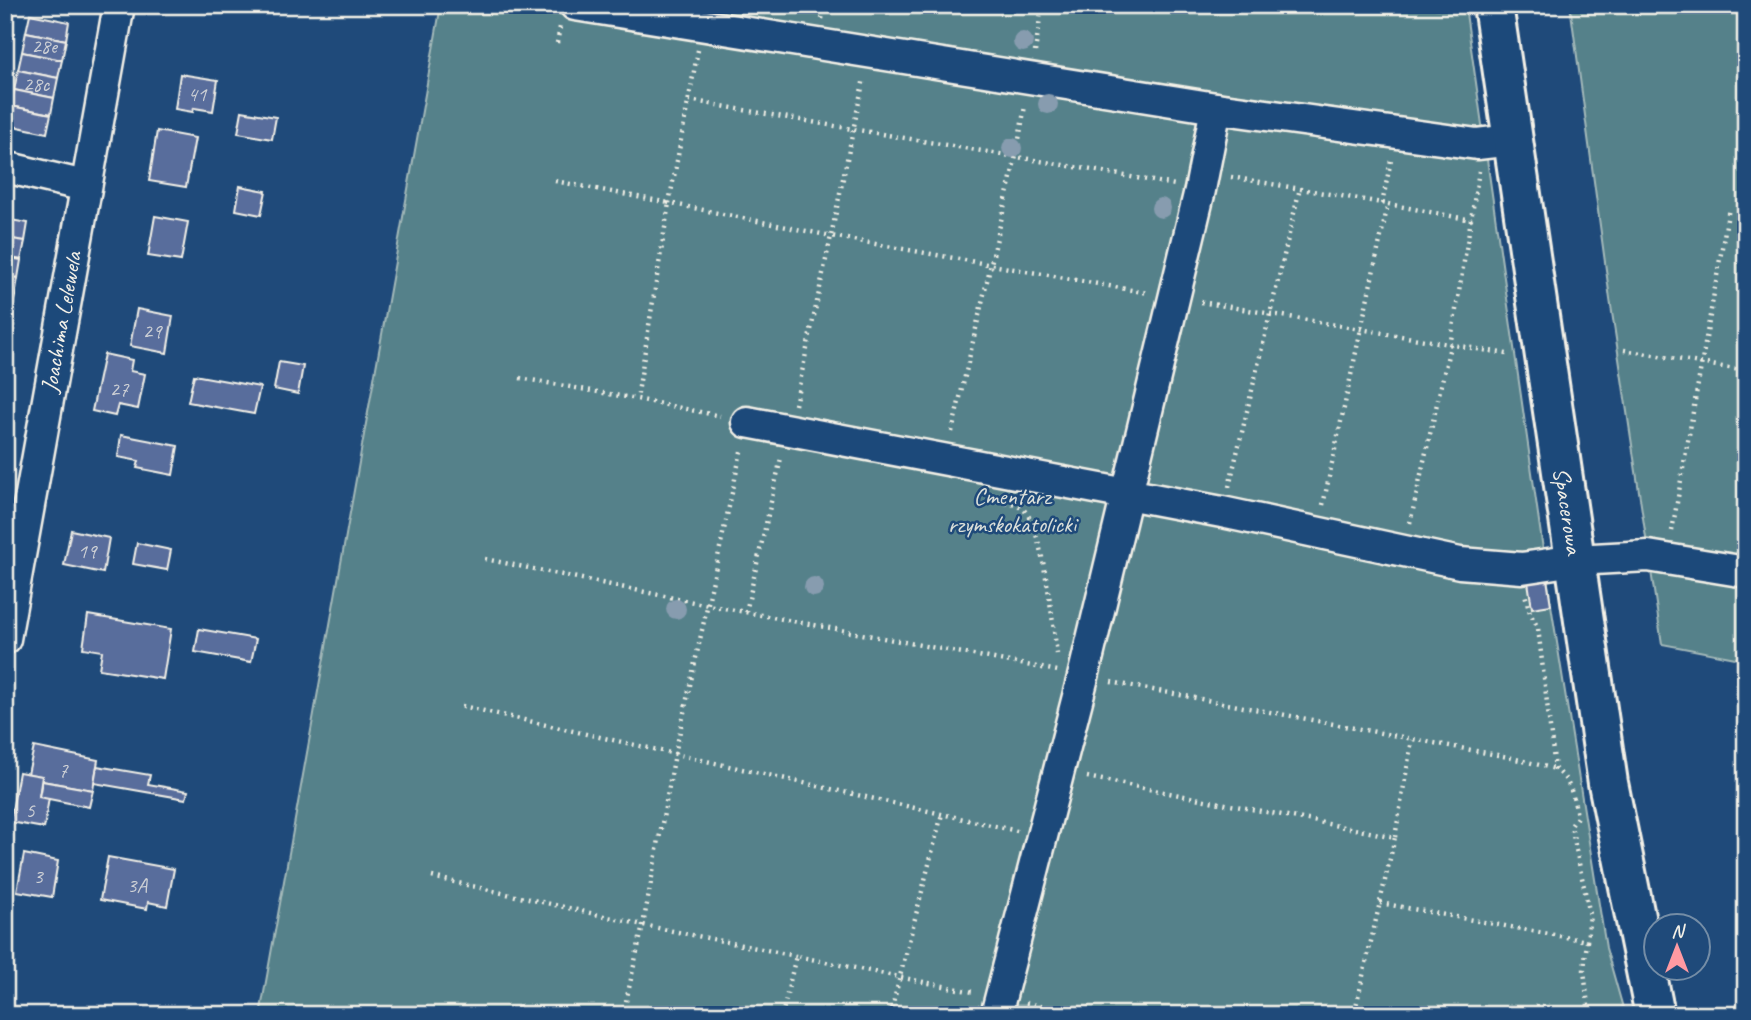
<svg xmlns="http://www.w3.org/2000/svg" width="1751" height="1020" font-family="Caveat,sans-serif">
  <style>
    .green { fill: #54818a; stroke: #a4b9b9; stroke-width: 2 }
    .building { fill: #596d9c; stroke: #f4f1e8; stroke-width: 2 }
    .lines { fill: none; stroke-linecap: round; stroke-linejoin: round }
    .street-casing { stroke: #f4f1e8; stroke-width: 35 }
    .secondary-casing { stroke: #f4f1e8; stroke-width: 44 }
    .path { stroke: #f4f1e8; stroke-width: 4.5; stroke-dasharray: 2 5; stroke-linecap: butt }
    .street { stroke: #1f4a7a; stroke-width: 30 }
    .secondary { stroke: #1f4a7a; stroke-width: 38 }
    .tree { fill: #879caf }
    .labels { text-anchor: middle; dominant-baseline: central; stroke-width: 5; stroke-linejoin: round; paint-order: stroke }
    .number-label { font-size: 21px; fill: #cdd0d5 }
    .street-label { font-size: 24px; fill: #f4f1e8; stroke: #1f4a7a }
    .park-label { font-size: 24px; fill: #dce0da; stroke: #1f4a7a }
  </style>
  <rect width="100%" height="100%" fill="#1f4a7a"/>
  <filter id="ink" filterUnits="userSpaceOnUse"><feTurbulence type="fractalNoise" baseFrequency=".0143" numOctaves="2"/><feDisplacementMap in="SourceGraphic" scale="14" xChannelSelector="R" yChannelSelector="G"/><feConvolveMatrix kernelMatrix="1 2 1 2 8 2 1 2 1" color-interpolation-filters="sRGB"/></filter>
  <g filter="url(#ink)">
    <g class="green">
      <polygon points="441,5 1415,5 1466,13 1551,605 1606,948 1625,1015 260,1015"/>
      <polygon points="1570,5 1746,5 1746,660 1662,644 1610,299"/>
    </g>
    <g class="building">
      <polygon points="30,14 69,22 66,40 26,32"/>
      <polygon points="26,32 66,40 62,60 22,52"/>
      <polygon points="22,52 62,60 58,78 18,70"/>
      <polygon points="18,70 58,78 54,98 14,90"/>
      <polygon points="180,74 218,80 213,111 194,108 193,112 175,109"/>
      <polygon points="14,90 54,98 51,114 11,106"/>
      <polygon points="11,106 51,114 47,133 8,125"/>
      <polygon points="242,111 276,117 272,139 238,133"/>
      <polygon points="157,131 195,138 186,187 149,181"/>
      <polygon points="240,186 266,191 261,215 236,210"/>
      <polygon points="155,216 188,222 181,261 148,256"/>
      <polygon points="5,219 28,223 25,241 5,238"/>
      <polygon points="5,238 25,241 21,260 5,257"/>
      <polygon points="5,257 21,260 18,278 5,276"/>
      <polygon points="5,276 18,278 15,296 5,295"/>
      <polygon points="5,295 15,296 11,315 5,314"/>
      <polygon points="137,309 173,316 167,353 130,346"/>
      <polygon points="104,354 132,360 130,371 145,374 138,409 118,405 115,416 92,411"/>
      <polygon points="279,362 303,366 298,394 274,389"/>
      <polygon points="194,375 260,387 254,414 188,402"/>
      <polygon points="121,435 178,446 173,475 137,468 139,461 118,457"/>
      <polygon points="71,530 109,538 103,573 64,565"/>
      <polygon points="137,543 171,550 167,570 133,564"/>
      <polygon points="1547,579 1551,605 1532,608 1528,582"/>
      <polygon points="88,615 171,629 163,679 99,669 102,651 83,648"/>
      <polygon points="199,629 256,639 251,662 195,652"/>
      <polygon points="34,747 98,760 93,790 42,781 42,776 28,774"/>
      <polygon points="97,766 150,775 148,784 188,791 186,799 94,783"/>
      <polygon points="19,772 42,776 39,797 49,798 44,828 10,822"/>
      <polygon points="42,781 93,790 89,807 39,797"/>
      <polygon points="24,854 58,861 52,897 17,891"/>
      <polygon points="108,857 174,869 167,906 148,902 147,909 100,900"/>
    </g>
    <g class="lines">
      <defs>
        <g id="street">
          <polyline points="575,5 1216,108 1477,144 1512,140"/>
          <polyline points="5,167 85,186"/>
          <polyline points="747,422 1222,512 1460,563 1522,568 1575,560 1648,556 1746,572"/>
          <polyline points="5,639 119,5"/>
          <polyline points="996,1015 1083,677 1200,190 1216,108"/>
        </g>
        <polyline id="secondary" points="1493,5 1608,783 1655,1015"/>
      </defs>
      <use href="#street" class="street-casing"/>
      <use href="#secondary" class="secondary-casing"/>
      <g class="path">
        <polyline points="822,19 825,5"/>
        <polyline points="557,43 560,27"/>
        <polyline points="698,50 669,203 831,236 864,78"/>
        <polyline points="1035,52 1042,5"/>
        <path d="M689,100c161,30 324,55 486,85"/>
        <polyline points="1231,177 1388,204"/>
        <polyline points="555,181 669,203 637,399 720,416"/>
        <polyline points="1382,204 1391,160"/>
        <polyline points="1201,302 1507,354"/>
        <polyline points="1624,350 1746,371"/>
        <polyline points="520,378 637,399"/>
        <polyline points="795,405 831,236 1148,293"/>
        <polyline points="952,432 1016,156 1025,106"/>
        <polyline points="1229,487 1300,188"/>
        <path d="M1005,503c7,1 14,2 20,8 18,20 28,113 32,143"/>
        <polyline points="1323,505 1388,204 1472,220"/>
        <polyline points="1410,523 1450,346 1479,171"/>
        <polyline points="1672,531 1729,208"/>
        <polyline points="485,559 708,605 1058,671"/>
        <polyline points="746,612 781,458 783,458"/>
        <polyline points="1111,682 1508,757 1555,769"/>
        <polyline points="462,706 1017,831"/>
        <polyline points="1087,777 1395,837 1354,1015"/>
        <polyline points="1395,837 1412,740"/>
        <polyline points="432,877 643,925 796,956"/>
        <path d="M1380,903l207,38 3,-26 -19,-89 6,-9c-3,-19 -6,-37 -22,-48l-17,-141 -8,-15 -5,-19"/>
        <polyline points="1587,941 1584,970 1589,1015"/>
        <polyline points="1026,1003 1082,1015"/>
        <polyline points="623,1015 643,925 675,754 742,447"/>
        <polyline points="782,1015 796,956 973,992"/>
        <polyline points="890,1015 942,814"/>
      </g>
      <use href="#street" class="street"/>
      <use href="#secondary" class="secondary"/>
    </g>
    <g class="tree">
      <circle cx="1023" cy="42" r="10"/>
      <circle cx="1048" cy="104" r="10"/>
      <circle cx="1012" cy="148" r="10"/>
      <circle cx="1161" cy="208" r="10"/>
      <circle cx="814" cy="587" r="10"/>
      <circle cx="676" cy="609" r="10"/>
    </g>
  </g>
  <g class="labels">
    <g class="number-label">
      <text x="44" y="46">28e</text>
      <text x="36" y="84">28c</text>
      <text x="197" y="94">41</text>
      <text x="152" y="331">29</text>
      <text x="119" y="389">27</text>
      <text x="87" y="551">19</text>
      <text x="63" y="770">7</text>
      <text x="30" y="810">5</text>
      <text x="38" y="876">3</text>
      <text x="137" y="885">3A</text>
    </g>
    <g class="street-label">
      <text transform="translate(61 322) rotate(-80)">Joachima Lelewela</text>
      <text transform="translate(1568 511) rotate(81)">Spacerowa</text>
    </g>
    <g class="park-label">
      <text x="1012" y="496">Cmentarz<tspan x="1012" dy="28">rzymskokatolicki</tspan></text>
    </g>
  </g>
  <rect width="1751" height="1020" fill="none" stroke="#1f4a7a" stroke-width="28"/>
  <rect x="14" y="14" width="1723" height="992" fill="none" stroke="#f4f1e8" stroke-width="2.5" filter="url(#ink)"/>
  <g transform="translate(1677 947)"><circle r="33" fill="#1f4a7a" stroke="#748da6" stroke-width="2"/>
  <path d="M0-5L12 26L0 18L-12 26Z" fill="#ff9aa2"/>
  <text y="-10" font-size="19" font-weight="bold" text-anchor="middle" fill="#f4f1e8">N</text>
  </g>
</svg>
